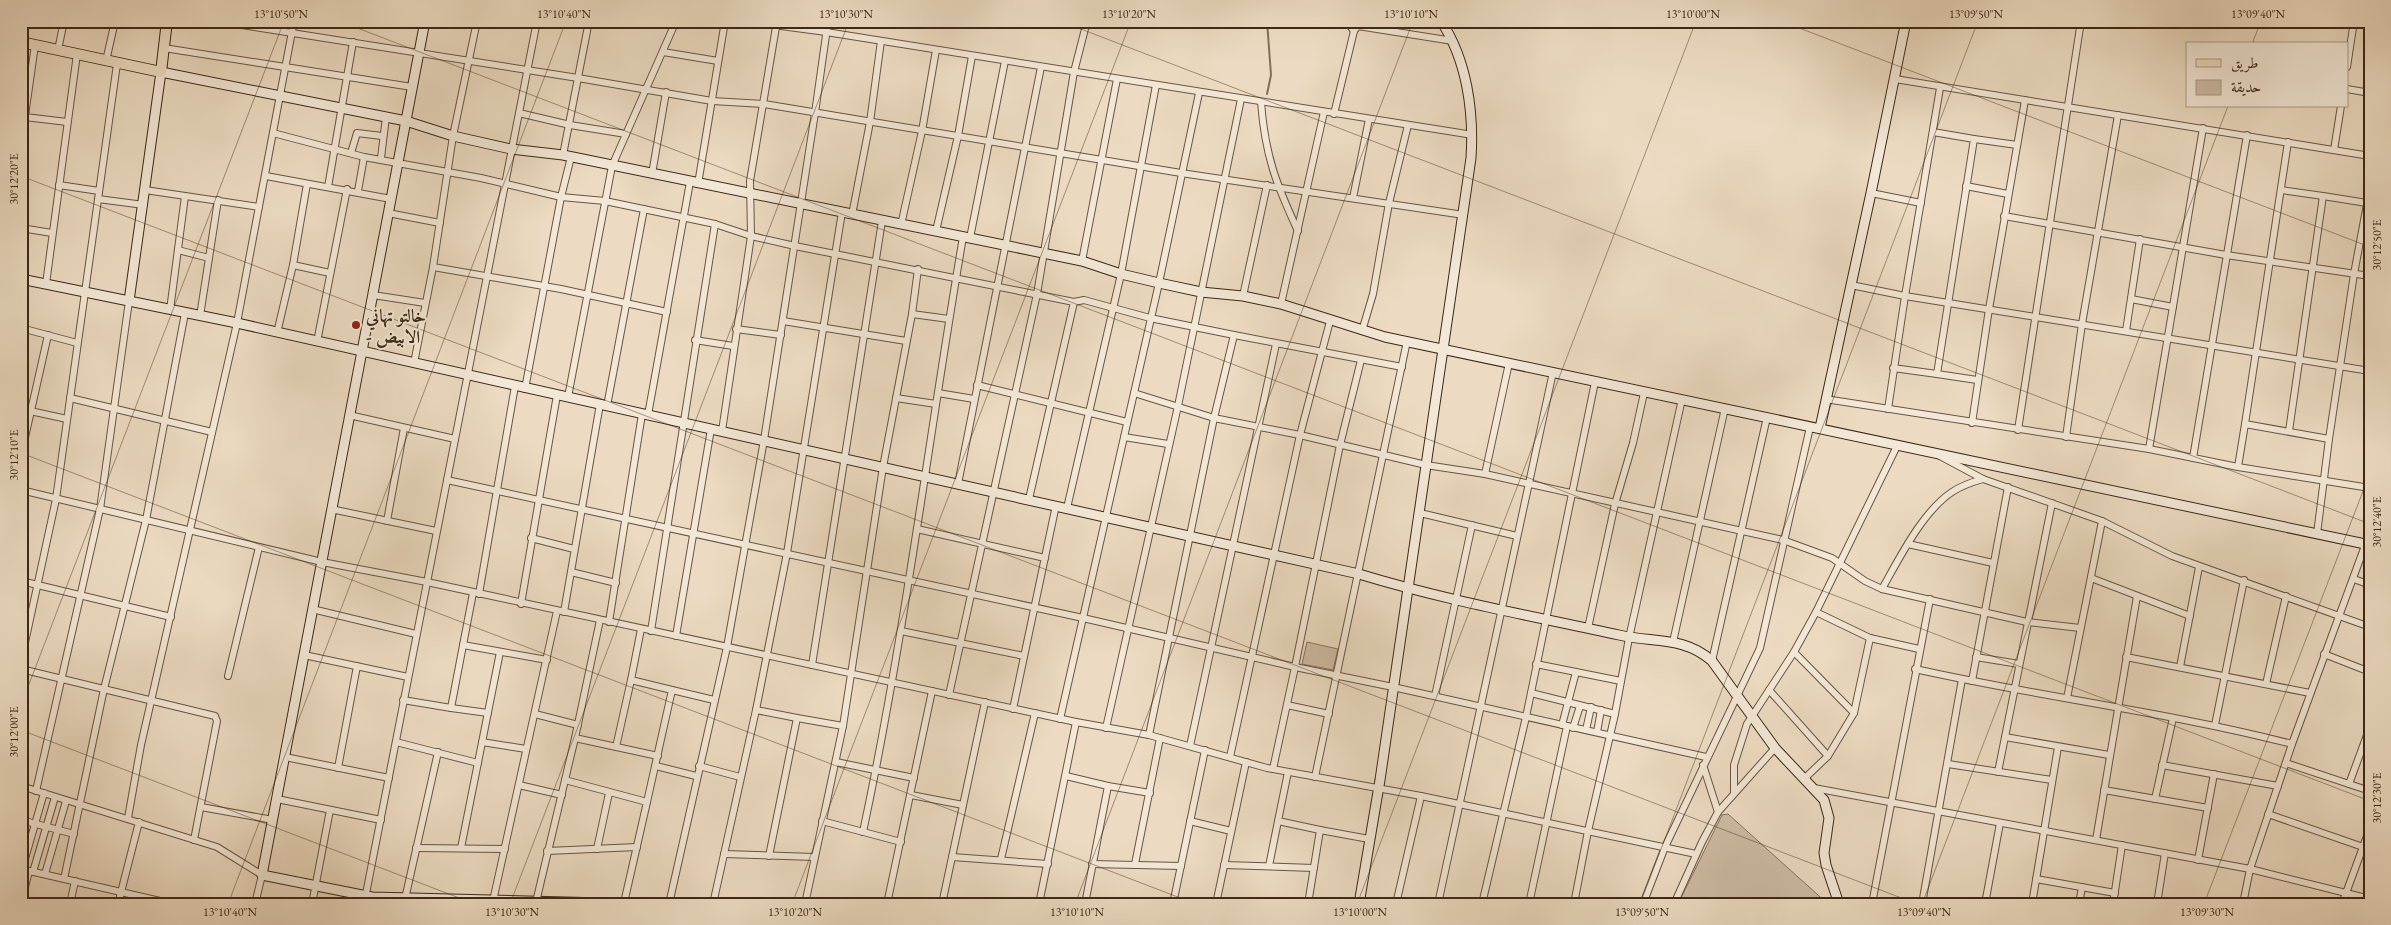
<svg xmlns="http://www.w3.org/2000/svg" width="2391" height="925" font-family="'EB Garamond',Amiri,serif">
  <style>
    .green { fill: #cebca5; stroke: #86725d }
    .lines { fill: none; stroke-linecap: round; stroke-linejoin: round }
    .stream { stroke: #826e59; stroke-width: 2 }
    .street-casing { stroke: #695440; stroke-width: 8 }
    .secondary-casing { stroke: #3d2715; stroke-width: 11 }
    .primary-casing { stroke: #3d2715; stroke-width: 12 }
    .street { stroke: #f3e8d7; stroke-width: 6 }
    .secondary { stroke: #f3e8d7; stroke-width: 9 }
    .primary { stroke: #ecdbc2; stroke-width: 10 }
    .ticks { fill: none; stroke: #3d2715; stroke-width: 1; stroke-opacity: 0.45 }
    .poi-dot { fill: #8f2418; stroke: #f3e8d7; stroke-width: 2 }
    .labels { text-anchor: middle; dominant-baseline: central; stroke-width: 4; stroke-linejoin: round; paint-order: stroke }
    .poi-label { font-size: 18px; font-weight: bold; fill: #3d2715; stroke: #f3e8d7; text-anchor: start }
    .neatline { fill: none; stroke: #3d2715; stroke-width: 2 }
    .ticks-label { font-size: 12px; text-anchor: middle; fill: #3d2715 }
  </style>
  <rect width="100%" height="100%" fill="#ecdbc2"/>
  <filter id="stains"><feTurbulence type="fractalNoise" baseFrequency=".004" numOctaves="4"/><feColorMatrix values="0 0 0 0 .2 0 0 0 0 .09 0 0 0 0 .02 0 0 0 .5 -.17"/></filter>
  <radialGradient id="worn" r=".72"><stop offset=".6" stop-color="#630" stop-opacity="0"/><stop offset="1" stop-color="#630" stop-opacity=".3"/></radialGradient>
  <g class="green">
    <polygon points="1307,642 1338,649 1333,670 1302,664"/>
    <polygon points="1728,814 1828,904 1678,904 1722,815"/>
  </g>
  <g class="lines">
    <polyline class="stream" points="1267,21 1271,75 1267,94"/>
    <defs>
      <g id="street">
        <polyline points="216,21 578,78 712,101 764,104 1181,173 1464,215"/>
        <polyline points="744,21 826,32 1473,135"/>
        <polyline points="1346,21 1354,31"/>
        <polyline points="21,31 24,21"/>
        <polyline points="164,48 412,87"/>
        <polyline points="58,50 64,21"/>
        <polyline points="663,52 718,61"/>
        <polyline points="106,61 115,21"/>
        <polyline points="2347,67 2354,21"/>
        <polyline points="1895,79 2370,156"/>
        <polyline points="2347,89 2370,93"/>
        <path d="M1261,102c4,53 15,82 37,129"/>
        <polyline points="519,113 570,125 626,134"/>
        <polyline points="1334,114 1354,31 1358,26 1453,41"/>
        <polyline points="25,117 67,122"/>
        <polyline points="273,133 364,157 481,178 561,197 605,201 715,224 751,236 795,246 1074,302 1084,300 1150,318 1234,335 1402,367"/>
        <polyline points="1974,139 2017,145"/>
        <polyline points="21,144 35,45"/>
        <polyline points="2334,150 2341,106"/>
        <polyline points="351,153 357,133 382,136"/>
        <polyline points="563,155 589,21"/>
        <polyline points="381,158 386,117"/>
        <polyline points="652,174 666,92"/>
        <polyline points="266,176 391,199"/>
        <polyline points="698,184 725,21"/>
        <polyline points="59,185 99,191"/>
        <polyline points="1966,186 2008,194"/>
        <polyline points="328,187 353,42"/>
        <polyline points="145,190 259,207"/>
        <polyline points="2281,190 2323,196"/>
        <polyline points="358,191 364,157"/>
        <polyline points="1871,193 1921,203"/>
        <polyline points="1353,198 1369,119"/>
        <polyline points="98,199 144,205"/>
        <polyline points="388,213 440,223"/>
        <polyline points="852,215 870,122 881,41"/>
        <polyline points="2004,216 2226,255 2370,276"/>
        <polyline points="901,225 922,131 936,50"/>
        <polyline points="21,228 52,233"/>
        <polyline points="936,231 958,136 972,56"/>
        <polyline points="970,238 1005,61"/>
        <polyline points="178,250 209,258"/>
        <polyline points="1082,261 1117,79"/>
        <polyline points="293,265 330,273"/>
        <polyline points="433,267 561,289 667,312"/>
        <polyline points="46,284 77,54"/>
        <polyline points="1851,285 1905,296 2370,371"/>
        <polyline points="373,295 425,303"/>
        <polyline points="1243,296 1267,185"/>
        <polyline points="2131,299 2173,307"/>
        <polyline points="1281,304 1324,112"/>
        <polyline points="170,310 185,196"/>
        <polyline points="912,314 949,319"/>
        <polyline points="200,316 218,200"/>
        <polyline points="783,321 906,341"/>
        <polyline points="21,328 77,343"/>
        <polyline points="736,329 781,335"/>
        <polyline points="1362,331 1373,294 1389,203 1408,125"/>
        <polyline points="2126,331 2140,239"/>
        <polyline points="277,333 293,265 307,184"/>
        <polyline points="695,340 733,346"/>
        <polyline points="317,342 347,189"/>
        <polyline points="414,363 433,267 453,136 477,21"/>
        <polyline points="1893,368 1937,374 1974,139 1933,132"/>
        <polyline points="1937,374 1977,380"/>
        <polyline points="977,385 1127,422"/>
        <polyline points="525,389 561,197 571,157"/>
        <polyline points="938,393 974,399"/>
        <polyline points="1134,393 1214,418 1300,435 1426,465 1485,474 1783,540 1832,558 1865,581 1882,589 2027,622 2080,628"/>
        <polyline points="568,397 612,166 676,21"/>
        <polyline points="70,398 212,432"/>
        <polyline points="896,398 936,404"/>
        <polyline points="1825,399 2149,449 2238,467 2370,488"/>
        <polyline points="607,406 644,209"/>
        <polyline points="21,409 67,419"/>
        <polyline points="1888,409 1905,296 1940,88"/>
        <polyline points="349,415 455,439"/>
        <polyline points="648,415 690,182"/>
        <polyline points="1972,423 1989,309 2025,100"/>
        <polyline points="2245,424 2288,142"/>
        <polyline points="2018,430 2081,21"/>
        <polyline points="722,431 751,236 750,181 776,27"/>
        <polyline points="2289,431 2323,196 2367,203"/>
        <polyline points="1124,437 1168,444"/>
        <polyline points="2066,437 2082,324 2118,115"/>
        <polyline points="2329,439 2354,274 2370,188"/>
        <polyline points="2149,449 2203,128"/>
        <polyline points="21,455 48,335"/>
        <polyline points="1940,456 1983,479 2102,521 2172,556 2370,627"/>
        <polyline points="2193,458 2247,135"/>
        <polyline points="2238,467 2245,424 2329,439 2317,534"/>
        <polyline points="1485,474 1509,363"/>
        <polyline points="447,480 1083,618 1295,667 1340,445 1361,360"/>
        <polyline points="958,484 1041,67"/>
        <polyline points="21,490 322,562 427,582 1076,722 1149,735 1267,768 1421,796 1696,854"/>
        <polyline points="1029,499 1074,302"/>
        <polyline points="1067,508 1121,274 1156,85"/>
        <polyline points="331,509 436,531"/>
        <polyline points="1420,513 1517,536"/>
        <polyline points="387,521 404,428"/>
        <polyline points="917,529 1045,558"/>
        <polyline points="531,538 574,549"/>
        <polyline points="1908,544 1993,563"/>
        <polyline points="571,572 616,583"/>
        <polyline points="2091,578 2190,616"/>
        <polyline points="2354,579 2370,585"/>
        <polyline points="21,581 171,617"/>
        <path d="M1882,589c17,-30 40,-77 70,-97 9,-6 20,-10 31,-13"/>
        <polyline points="479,594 515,386"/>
        <polyline points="521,604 557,395"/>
        <polyline points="312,609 416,634"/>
        <polyline points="564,612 600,404"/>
        <polyline points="1816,612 1870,638 1919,649"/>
        <polyline points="609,622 642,414"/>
        <polyline points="1588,628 1615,504 1633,443 1644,393"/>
        <polyline points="641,629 631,680 672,690 647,802"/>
        <polyline points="651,631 715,224"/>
        <polyline points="901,631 1024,656"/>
        <polyline points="676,636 711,429"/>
        <polyline points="1673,642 1725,408"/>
        <polyline points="463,645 547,660"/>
        <polyline points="1794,652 1854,713"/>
        <polyline points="2324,654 2370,672"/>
        <polyline points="304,655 408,677"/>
        <polyline points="1976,657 2019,664"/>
        <polyline points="2126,657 2310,693"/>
        <polyline points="21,661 56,499 117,64"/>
        <polyline points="1712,661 1767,417"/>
        <polyline points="1536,664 1621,681"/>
        <polyline points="812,665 882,221"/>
        <polyline points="2180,667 2199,567"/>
        <polyline points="21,669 215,716 217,721 194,840"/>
        <path d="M1915,669c125,28 253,43 377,75"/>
        <polyline points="228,676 259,547"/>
        <polyline points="1972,681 2008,487"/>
        <polyline points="2266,684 2286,596"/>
        <polyline points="672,690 714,700"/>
        <polyline points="1769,690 1828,756"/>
        <polyline points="1531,693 1615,714"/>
        <polyline points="949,695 1037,294 1074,72 1087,21"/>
        <polyline points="1435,696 1472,525"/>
        <polyline points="2067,698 2102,521"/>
        <polyline points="403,700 451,708 473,593"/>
        <polyline points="1287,705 1329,714"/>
        <polyline points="451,708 488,713"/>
        <polyline points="1013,709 1056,505"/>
        <polyline points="756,710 797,718"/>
        <polyline points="535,714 578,725"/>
        <polyline points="1060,719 1159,283 1199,93"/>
        <polyline points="1562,725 1576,672"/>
        <polyline points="2215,725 2244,580"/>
        <polyline points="1106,728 1178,406 1241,99"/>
        <polyline points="1573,728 1580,706"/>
        <polyline points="1586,730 1591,707"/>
        <polyline points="1597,732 1601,710"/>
        <polyline points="1149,735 1214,418 1234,335"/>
        <polyline points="2005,737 2109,755"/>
        <polyline points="575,738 658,756"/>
        <polyline points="396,742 478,763"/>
        <polyline points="482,742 526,749"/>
        <polyline points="1190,746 1276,344"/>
        <polyline points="616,747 631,680"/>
        <polyline points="285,757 389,778"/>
        <polyline points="1230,757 1300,435 1330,321"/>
        <polyline points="836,762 914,778"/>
        <polyline points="2286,763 2370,791"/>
        <polyline points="1948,764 2052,780"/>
        <polyline points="1703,765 1718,812"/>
        <polyline points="2162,765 2278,786"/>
        <polyline points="656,766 696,776"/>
        <polyline points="699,766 740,777"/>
        <polyline points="338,768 357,666"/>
        <polyline points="1273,769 1295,667 1393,687 1706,757"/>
        <polyline points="1288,772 1278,821 1320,830"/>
        <polyline points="1998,772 2052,503"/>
        <polyline points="1066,776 1108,786 1085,904"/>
        <polyline points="1315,777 1407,341"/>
        <polyline points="1805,778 1828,756 1854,713 1870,638"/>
        <polyline points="565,780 647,802 624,903"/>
        <polyline points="2349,784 2370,727"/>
        <polyline points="519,785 562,795"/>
        <polyline points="21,786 217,847 262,875 255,904"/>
        <polyline points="1108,786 1150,793"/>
        <polyline points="1814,788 2250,869 2370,899"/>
        <polyline points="2104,790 2208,808"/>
        <polyline points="36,791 100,509 129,301"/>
        <polyline points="1734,792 1734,765 1747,724 1794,652 1816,612 1898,444"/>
        <polyline points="911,795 963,805"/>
        <polyline points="277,799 381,820"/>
        <polyline points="2155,799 2173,718"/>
        <polyline points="201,807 273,820"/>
        <polyline points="2268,814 2363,847"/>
        <polyline points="128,818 141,745 237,323 294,21"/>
        <polyline points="21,820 74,834"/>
        <polyline points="822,821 901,842"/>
        <polyline points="1190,821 1231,831"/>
        <path d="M863,832c42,-197 66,-397 100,-595"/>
        <polyline points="2096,840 2137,596"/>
        <polyline points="416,848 505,849"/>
        <polyline points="461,848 500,652"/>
        <polyline points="597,849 609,793"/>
        <polyline points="547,851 637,847"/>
        <polyline points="724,854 814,857"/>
        <polyline points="769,856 797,718 843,726"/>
        <polyline points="952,857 1048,864"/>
        <polyline points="1001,859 1035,713"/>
        <polyline points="2198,860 2214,774"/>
        <polyline points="1092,864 1181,866"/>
        <polyline points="1135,864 1160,738"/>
        <polyline points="1224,865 1314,868"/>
        <polyline points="1269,866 1278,821"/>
        <polyline points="21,869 173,904"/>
        <polyline points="22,869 44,793"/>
        <polyline points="33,872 55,797"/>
        <polyline points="45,874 66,801"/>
        <polyline points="64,879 104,689 146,520 185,313"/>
        <polyline points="2036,879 2115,893"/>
        <polyline points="405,899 438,752"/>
        <polyline points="493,901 557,611"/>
        <polyline points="2157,901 2172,904"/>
        <polyline points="536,902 575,738 600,620"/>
        <polyline points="1872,902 1882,904"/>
        <polyline points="21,903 29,871"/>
        <polyline points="70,904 75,881"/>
        <polyline points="118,904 139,822"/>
        <polyline points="312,904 330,810"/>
        <polyline points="364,904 537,21"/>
        <polyline points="669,904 727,647 764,440 815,113 828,21"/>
        <polyline points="713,904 756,710 787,553 842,212"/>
        <polyline points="805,904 843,726 883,467 912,314 918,269"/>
        <polyline points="887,904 932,691"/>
        <polyline points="942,904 985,702"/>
        <polyline points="1039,904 1076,722"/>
        <polyline points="1173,904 1205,750"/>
        <polyline points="1216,904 1246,762"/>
        <polyline points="1308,904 1320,830 1369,839"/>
        <polyline points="1396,904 1421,796"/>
        <polyline points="1438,904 1553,372"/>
        <polyline points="1482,904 1526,717 1595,382"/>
        <polyline points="1529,904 1567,726"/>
        <polyline points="1574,904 1588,831 1615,714 1629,638 1682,399"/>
        <polyline points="1643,904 1665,847 1760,648 1810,427"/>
        <polyline points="1674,904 1702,842 1718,812 1775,748"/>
        <polyline points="1872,904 1930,599"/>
        <polyline points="1922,904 1962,679"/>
        <polyline points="1985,904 2000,823"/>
        <polyline points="2032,904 2058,747"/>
        <polyline points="2079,904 2082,887"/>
        <polyline points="2113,904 2122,845"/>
        <polyline points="2157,904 2165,853"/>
        <polyline points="2243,904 2250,869 2292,744 2370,532"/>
        <polyline points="2342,904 2370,828"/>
      </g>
      <g id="secondary">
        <polyline points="425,21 262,875 372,897 642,904"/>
        <path d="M21,279l216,44 1122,251c85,26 173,42 260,61 34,8 65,1 93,26l63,87 49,52 5,18 -5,35 2,12 13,39"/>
        <polyline points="129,301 161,72 406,121 453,136 511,149 563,155 1082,261 1121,274 1159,283 1201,292 1243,296 1281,304 1385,337 2370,545"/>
        <polyline points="1820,428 1871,193 1906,21"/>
        <path d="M1359,904l21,-124 91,-622c3,-46 -4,-98 -30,-137"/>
      </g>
      <polyline id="primary" points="21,42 161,72 167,21"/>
    </defs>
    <use href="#street" class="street-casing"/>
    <use href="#secondary" class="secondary-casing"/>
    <use href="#primary" class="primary-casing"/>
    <use href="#street" class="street"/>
    <use href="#secondary" class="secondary"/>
    <use href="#primary" class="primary"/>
  </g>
  <path class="ticks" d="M339,21l2031,780M1060,21l1310,503M1781,21l589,226M2252,44l9,-23M21,176l1896,728M21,453l1175,451M21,705l263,-684M21,730l454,174M228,904l338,-883M510,904l339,-883M792,904l339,-883M1075,904l338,-883M1357,904l339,-883M1640,904l338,-883M1922,904l306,-798M2204,904l166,-431"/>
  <circle class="poi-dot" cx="356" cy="325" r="5"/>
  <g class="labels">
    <g class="poi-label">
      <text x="366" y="315">خالتو تهاني<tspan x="366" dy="21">- الابيض</tspan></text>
    </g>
  </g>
  <rect width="2391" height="925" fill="none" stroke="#ecdbc2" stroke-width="55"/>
  <rect x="2186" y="42" width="162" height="65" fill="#f3e8d7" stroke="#aa9b89"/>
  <rect x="2196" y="59" width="25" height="8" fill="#ecdbc2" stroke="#aa9b89"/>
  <text x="2231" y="68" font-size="15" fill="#3d2715">طريق</text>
  <rect x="2196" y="80" width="25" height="15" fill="#cebca5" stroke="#aa9b89"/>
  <text x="2231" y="92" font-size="15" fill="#3d2715">حديقة</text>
  <rect x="28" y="28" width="2336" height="870" class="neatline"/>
  <g class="ticks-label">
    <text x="281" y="18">13°10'50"N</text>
    <text x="564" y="18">13°10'40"N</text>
    <text x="846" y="18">13°10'30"N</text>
    <text x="1129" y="18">13°10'20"N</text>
    <text x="1411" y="18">13°10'10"N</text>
    <text x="1693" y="18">13°10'00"N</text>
    <text x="1976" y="18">13°09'50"N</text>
    <text x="2258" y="18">13°09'40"N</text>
    <text transform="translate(14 179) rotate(-90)" y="4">30°12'20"E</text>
    <text transform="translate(2377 245) rotate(-90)" y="4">30°12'50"E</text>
    <text transform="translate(14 455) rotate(-90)" y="4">30°12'10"E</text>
    <text transform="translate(2377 522) rotate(-90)" y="4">30°12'40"E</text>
    <text transform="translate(14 732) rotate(-90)" y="4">30°12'00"E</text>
    <text transform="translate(2377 798) rotate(-90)" y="4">30°12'30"E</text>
    <text x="230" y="916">13°10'40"N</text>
    <text x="512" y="916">13°10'30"N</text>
    <text x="795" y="916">13°10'20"N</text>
    <text x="1077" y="916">13°10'10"N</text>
    <text x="1360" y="916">13°10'00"N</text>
    <text x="1642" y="916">13°09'50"N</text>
    <text x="1924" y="916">13°09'40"N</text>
    <text x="2207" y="916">13°09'30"N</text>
  </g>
  <rect width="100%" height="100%" filter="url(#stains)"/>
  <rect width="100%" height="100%" fill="url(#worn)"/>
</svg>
